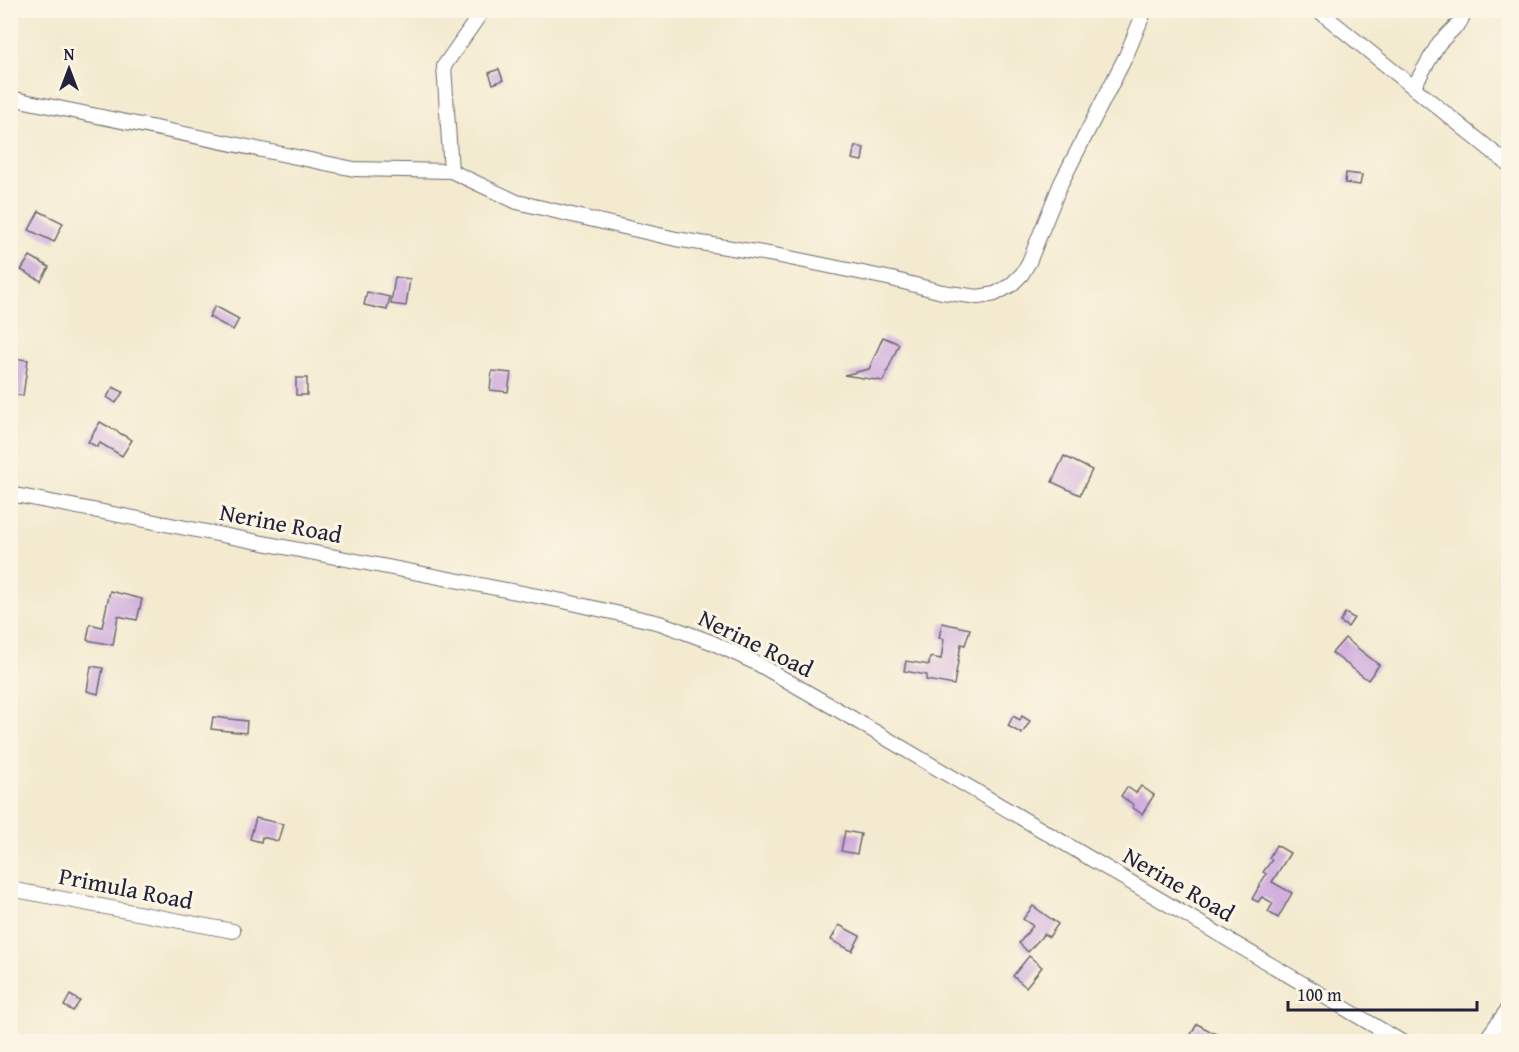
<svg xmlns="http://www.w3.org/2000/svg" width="1519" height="1052" font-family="'Gentium Book Plus',serif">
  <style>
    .building { fill: #cda9de }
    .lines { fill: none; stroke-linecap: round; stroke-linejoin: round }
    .minor-casing { stroke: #6b686f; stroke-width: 16 }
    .minor { stroke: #fff; stroke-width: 14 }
    .labels { text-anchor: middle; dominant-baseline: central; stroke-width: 6; stroke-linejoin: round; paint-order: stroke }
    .street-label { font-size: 24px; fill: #22223b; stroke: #fcf5e5 }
  </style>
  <rect width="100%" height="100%" fill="#fcf5e5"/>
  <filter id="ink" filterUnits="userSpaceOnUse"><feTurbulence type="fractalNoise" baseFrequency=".0167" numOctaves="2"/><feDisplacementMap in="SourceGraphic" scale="12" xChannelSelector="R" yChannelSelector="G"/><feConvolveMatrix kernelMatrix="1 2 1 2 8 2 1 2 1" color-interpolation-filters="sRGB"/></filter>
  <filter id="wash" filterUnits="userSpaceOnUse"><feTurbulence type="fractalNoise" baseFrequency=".008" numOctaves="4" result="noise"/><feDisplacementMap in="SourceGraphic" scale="24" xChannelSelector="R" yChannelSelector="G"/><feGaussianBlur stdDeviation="1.35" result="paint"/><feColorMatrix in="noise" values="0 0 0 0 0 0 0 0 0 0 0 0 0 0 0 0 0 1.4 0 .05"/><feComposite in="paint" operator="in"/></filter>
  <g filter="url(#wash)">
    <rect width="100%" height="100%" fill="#f3eacf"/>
    <g id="blocks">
      <g class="building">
        <polygon points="499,69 503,80 493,84 489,73"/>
        <polygon points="855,146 864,148 862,161 852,159"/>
        <polygon points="1346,173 1362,175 1360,185 1345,183"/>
        <polygon points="39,211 63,223 54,242 29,230"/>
        <polygon points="30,256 49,267 41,281 21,270"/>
        <polygon points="395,277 410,279 406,306 391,304"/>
        <polygon points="367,292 390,297 387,310 364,305"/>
        <polygon points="215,306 239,319 233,330 209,317"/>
        <polygon points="883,337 899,344 883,381 844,375 869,369"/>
        <polygon points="10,358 28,360 23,396 10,394"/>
        <polygon points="492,371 511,373 508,392 490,390"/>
        <rect x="296" y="378" width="11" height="17"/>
        <polygon points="113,387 123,392 116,403 107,397"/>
        <polygon points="100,422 132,440 122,456 100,443 97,447 88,442"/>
        <polygon points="1064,456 1092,470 1080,495 1052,482"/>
        <polygon points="110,591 142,599 137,620 118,616 113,645 87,640 90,624 102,627"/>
        <polygon points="1345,613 1354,618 1348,627 1340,622"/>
        <polygon points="942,623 970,629 965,645 961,644 954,685 926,680 927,675 904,671 906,661 929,665 930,657 941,659 944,639 939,638"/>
        <polygon points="1345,638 1379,665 1368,680 1332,653"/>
        <polygon points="91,666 103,668 98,694 87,691"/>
        <polygon points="1013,716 1020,720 1022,716 1030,721 1022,734 1008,726"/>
        <polygon points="213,717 247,721 246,733 211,729"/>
        <polygon points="1141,786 1154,795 1142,814 1132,807 1134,805 1121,796 1127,787 1136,793"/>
        <polygon points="256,818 283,824 278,841 262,837 261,842 250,839"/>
        <polygon points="845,831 861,834 857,854 841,851"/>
        <polygon points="1276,845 1290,853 1272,882 1292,893 1278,918 1268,912 1273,903 1262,897 1258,902 1252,899 1266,874 1263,872 1272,860 1269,858"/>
        <polygon points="1033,906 1058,924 1049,937 1044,934 1028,952 1019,943 1033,926 1023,919"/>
        <polygon points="839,925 860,936 852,951 831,940"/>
        <polygon points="1029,956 1042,967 1026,987 1013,976"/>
        <polygon points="70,995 80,1001 73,1011 64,1006"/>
        <polygon points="1197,1024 1229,1041 1187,1041"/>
      </g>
    </g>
  </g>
  <g filter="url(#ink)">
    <use href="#blocks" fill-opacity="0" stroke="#6b686f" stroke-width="1.5"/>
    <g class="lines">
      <defs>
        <g id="minor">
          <polyline points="1318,10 1508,164"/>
          <polyline points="1414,86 1439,43 1460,22 1466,10"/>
          <polyline points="10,98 354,169 451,171 517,202 572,215 676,239 775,255 892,279 942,292 978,297 995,294 1011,285 1022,274 1029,262 1061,183 1126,56 1145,10"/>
          <polyline points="451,171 444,66 483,10"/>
          <polyline points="10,494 563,601 660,623 711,642 758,664 833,707 1402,1042"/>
          <polyline points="10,889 233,931"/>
          <polyline points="1484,1042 1508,1009"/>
        </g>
      </defs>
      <use href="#minor" class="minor-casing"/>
      <use href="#minor" class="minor"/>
    </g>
  </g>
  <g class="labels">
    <g class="street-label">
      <text transform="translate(281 523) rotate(11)">Nerine Road</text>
      <text transform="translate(756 643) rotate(26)">Nerine Road</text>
      <text transform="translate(1179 884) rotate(30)">Nerine Road</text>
      <text transform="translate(126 888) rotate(11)">Primula Road</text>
    </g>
  </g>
  <rect width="1519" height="1052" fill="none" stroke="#fcf5e5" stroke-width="36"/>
  <g transform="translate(69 69)" stroke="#fcf5e5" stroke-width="4.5" paint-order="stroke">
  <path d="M0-4.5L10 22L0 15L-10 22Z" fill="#22223b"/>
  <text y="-9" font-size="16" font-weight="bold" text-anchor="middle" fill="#22223b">N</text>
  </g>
  <path d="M1288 1001v9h189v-9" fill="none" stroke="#22223b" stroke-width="3"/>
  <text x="1297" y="1001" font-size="18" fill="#22223b" stroke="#fcf5e5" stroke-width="4.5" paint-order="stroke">100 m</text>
</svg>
